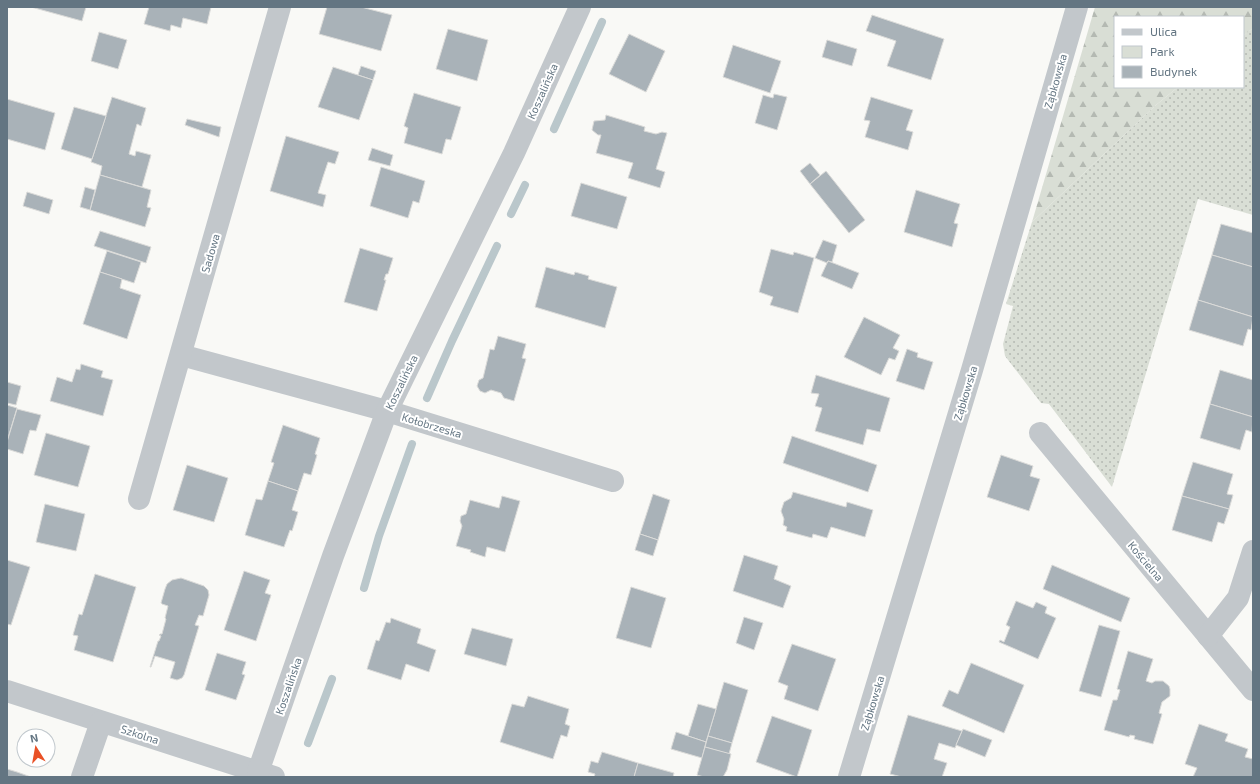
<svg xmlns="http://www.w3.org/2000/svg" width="1260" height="784" font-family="'Exo 2',sans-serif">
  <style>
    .green { fill: url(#green-dots) }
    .forest { fill: url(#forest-firs) }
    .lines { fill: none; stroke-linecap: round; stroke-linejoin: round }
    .stream { stroke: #bac7cb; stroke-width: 8 }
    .building { fill: #a9b2b8; stroke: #dbdbd9 }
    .minor { stroke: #c2c7cb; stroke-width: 22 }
    .tertiary { stroke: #c2c7cb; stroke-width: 22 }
    .labels { text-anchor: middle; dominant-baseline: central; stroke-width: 4; stroke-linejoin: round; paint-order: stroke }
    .street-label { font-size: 11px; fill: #637582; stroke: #fff }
  </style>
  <defs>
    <pattern id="green-dots" width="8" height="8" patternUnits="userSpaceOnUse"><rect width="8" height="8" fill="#d9ded5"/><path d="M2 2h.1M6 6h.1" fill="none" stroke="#b4b9b2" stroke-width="1.8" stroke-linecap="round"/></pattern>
    <pattern id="forest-firs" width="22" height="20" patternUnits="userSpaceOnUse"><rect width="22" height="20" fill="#d9ded5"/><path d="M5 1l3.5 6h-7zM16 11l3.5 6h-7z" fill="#b4b9b2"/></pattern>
  </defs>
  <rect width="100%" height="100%" fill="#f9f9f6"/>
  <polygon class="green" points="1253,28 1253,215 1198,199 1112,487 1049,404 1041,403 1005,356 1003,344 1013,306 1006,304 1032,222 1156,105 1178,87 1243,87 1243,36"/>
  <polygon class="forest" points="1095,7 1253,7 1253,28 1243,36 1243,17 1115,17 1115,87 1178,87 1156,105 1032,222"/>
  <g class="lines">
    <g class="stream">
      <polyline points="554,129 602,22"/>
      <polyline points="511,214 525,185"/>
      <polyline points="427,398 452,341 497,246"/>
      <polyline points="364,588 379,536 412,444"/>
      <polyline points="308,743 332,679"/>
    </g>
  </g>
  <g class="building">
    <polygon points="31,7 86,7 82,21"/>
    <polygon points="149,7 211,7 207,24 183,18 181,28 171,25 170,31 144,24"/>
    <polygon points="327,7 361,7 392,15 381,51 319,34"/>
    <polygon points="872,15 944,39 931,80 887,66 896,41 866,31"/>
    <polygon points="448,29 488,40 477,81 436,69"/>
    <polygon points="99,32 127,40 118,69 91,61"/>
    <polygon points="629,34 665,51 646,92 609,74"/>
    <polygon points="827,40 857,49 852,66 822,57"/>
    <polygon points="733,45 781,61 770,93 723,77"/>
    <polygon points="361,66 376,71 373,80 358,75"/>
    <polygon points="333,67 373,80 359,120 318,107"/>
    <polygon points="414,93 461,107 451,140 446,139 442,154 404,143 408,128 404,126"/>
    <polygon points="774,94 787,97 777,130 755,123 763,95 773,98"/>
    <polygon points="112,97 146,108 141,126 137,124 129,154 135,156 136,151 151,155 142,187 100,175 102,166 91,162"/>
    <polygon points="871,97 913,110 906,130 913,132 908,150 865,137 870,121 864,120"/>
    <polygon points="7,99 55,113 45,150 7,139"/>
    <polygon points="74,107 106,116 92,159 61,149"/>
    <polygon points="606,115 645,127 644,131 656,134 662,132 667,133 656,169 665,172 660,188 628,178 633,163 596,153 601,135 598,135 592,130 594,121 605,120"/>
    <polygon points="187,119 221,127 219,137 185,125"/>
    <polygon points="286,136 339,152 335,164 328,162 323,177 318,193 326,195 323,207 270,191"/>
    <polygon points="372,148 393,155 390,166 368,160"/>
    <polygon points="810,163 820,175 810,184 800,171"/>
    <polygon points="381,167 425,181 419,203 413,201 408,218 370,206"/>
    <polygon points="826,171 865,220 849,233 810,184"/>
    <polygon points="100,175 151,190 147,207 151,208 145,227 90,210"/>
    <polygon points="581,183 627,197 617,229 571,216"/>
    <polygon points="85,187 95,190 90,210 80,207"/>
    <polygon points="916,190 960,204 954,223 958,224 952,247 904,232"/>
    <polygon points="27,192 53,200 49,214 23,206"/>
    <polygon points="1221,224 1253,233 1253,267 1212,255"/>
    <polygon points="100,231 151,247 146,263 94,246"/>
    <polygon points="823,240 837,245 832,262 828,261 827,263 815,258"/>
    <polygon points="360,248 393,258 388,274 386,274 384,280 386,280 377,311 344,302"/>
    <polygon points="771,249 793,255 794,252 814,258 798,313 770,305 773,297 759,292"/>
    <polygon points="107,251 141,262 134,283 100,272"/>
    <polygon points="1212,255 1253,267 1253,317 1198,300"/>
    <polygon points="828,261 859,273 852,289 821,276"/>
    <polygon points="546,267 574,275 575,272 589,276 588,279 617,287 605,328 535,307"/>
    <polygon points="100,272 122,279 120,288 141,295 127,339 83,324"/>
    <polygon points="1198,300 1253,317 1251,330 1248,329 1243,346 1189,330"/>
    <polygon points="864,317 900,335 893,348 899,351 895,360 889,358 881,375 844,357"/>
    <polygon points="498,336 526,344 522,358 526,359 514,401 504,398 501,393 491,390 485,393 480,391 477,386 479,380 483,378 490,349 494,350"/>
    <polygon points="907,349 918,353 917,357 933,362 924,390 896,381"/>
    <polygon points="81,364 103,371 101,377 113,380 103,416 50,401 57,377 72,382 76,369 80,370"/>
    <polygon points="1220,370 1253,380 1253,417 1210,404"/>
    <polygon points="816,375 890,398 880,432 867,429 863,445 815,431 822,408 815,406 819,394 811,393"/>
    <polygon points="7,382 21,386 16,405 7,403"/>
    <polygon points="1210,404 1253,417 1252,432 1246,430 1240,450 1200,438"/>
    <polygon points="7,405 17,408 8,438 7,437"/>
    <polygon points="17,409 41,415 36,431 30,430 23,454 7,449 7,442"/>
    <polygon points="283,425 320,438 315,454 317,455 311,475 304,473 298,491 268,481 274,463 271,462"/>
    <polygon points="46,433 90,446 78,487 34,475"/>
    <polygon points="792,436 877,465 868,492 783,463"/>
    <polygon points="1001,455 1033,466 1030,476 1040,479 1029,511 987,497"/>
    <polygon points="1193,462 1233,474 1227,494 1233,495 1229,509 1182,496"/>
    <polygon points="187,465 228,478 214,522 173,510"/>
    <polygon points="268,481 298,491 292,510 298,512 292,531 290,530 284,547 245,535 256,499 262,500"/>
    <polygon points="793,492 846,507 847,502 873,510 865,537 831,527 827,538 813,534 812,538 786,531 787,527 783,525 784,519 781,511 784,502 791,498"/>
    <polygon points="653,494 670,500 658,540 640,534"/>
    <polygon points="502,496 520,501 505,552 487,547 485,557 470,552 471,550 456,546 462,526 460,521 461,516 466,514 470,500 499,508"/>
    <polygon points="1182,496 1229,509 1224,524 1218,522 1212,542 1172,530"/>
    <polygon points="45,504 85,514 76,551 36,542"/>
    <polygon points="640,534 658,540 653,556 635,550"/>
    <polygon points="744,555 778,566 774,579 791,586 783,608 733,591"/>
    <polygon points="7,560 30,567 11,625 7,624"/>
    <polygon points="1052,565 1130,598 1121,622 1043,589"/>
    <polygon points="244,571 270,580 265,593 271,595 256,641 224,630"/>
    <polygon points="95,574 136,587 113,662 74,650 78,636 73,635 79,614 82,615"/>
    <polygon points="181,578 204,586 208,590 209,595 203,616 199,615 195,625 199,626 184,675 182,678 177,680 170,678 175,662 155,656 151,667 150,667 158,641 159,641 161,636 159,635 160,634 162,634 166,619 165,618 168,606 162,604 161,603 165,589 167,584 172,580"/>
    <polygon points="631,587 666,598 651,648 616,638"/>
    <polygon points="1016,601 1033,608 1036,602 1047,607 1045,613 1056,618 1038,659 999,642 1000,640 1004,642 1010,627 1006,625"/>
    <polygon points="744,617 763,623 754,650 736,643"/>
    <polygon points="391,618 421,629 417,643 436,650 429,672 406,664 401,680 367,669 376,640 379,641 386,622 390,623"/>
    <polygon points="1099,625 1120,631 1101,697 1079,691"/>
    <polygon points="472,628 513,639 506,666 464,654"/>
    <polygon points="792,644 836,659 818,711 784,699 788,686 778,682"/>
    <polygon points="1128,651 1153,659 1146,681 1152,683 1155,681 1163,681 1169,686 1170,689 1170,696 1162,702 1159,713 1162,714 1153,744 1134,739 1135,736 1130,735 1129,737 1104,730 1113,700 1117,700 1120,690 1117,689"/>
    <polygon points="217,653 246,662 242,674 245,675 236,700 205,690"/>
    <polygon points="971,663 1024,685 1004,733 942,706 949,690 958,694"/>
    <polygon points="724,682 748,690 732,743 708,736"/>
    <polygon points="528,696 569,709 565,724 570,726 567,737 561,735 553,759 500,742 512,704 524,707"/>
    <polygon points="698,704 716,709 706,742 688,736"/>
    <polygon points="908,715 962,731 955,748 939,743 934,759 947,763 942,777 902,777 890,774"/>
    <polygon points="772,716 812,730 797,777 756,762"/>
    <polygon points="1199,724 1228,734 1225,741 1248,749 1245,757 1253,759 1253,777 1193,777 1197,768 1185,764"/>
    <polygon points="963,729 992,740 985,757 956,745"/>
    <polygon points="676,732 706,742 702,758 671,749"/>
    <polygon points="708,736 732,743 729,754 705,747"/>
    <polygon points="705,747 731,754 727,770 723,777 704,777 697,775"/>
    <polygon points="602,752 638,763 634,777 594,777 595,774 588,772 591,761 598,763"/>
    <polygon points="638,763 674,773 673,777 634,777"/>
    <polygon points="7,769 17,772 31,777 7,777"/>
  </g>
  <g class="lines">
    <g class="minor">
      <polyline points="181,355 387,411 613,481"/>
      <polyline points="1040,433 1253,690"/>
      <polyline points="139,499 280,7"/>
      <polyline points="1208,636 1238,598 1253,551"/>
      <polyline points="7,691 274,777"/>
      <polyline points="258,772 333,556 387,411 514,153 580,7"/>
      <polyline points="82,777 101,722"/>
    </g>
    <polyline class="tertiary" points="849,777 972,370 1077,7"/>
  </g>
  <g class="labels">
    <g class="street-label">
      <text transform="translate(1055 81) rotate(-74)">Ząbkowska</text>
      <text transform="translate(542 91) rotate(-66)">Koszalińska</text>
      <text transform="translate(210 253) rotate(-74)">Sadowa</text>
      <text transform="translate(401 382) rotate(-64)">Koszalińska</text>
      <text transform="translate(965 393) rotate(-73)">Ząbkowska</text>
      <text transform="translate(432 425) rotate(17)">Kołobrzeska</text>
      <text transform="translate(1146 561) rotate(50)">Kościelna</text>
      <text transform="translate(288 686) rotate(-71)">Koszalińska</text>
      <text transform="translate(872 703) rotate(-73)">Ząbkowska</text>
      <text transform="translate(140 734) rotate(18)">Szkolna</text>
    </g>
  </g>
  <rect width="1260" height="784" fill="none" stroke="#637582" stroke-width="16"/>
  <rect x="1114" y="16" width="130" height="72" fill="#ffffff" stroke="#c1c8cd"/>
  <rect x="1122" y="29" width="20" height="6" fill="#c2c7cb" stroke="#c1c8cd"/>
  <text x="1150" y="36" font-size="12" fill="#637582">Ulica</text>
  <rect x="1122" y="46" width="20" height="12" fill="#d9ded5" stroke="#c1c8cd"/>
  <text x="1150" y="56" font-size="12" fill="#637582">Park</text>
  <rect x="1122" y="66" width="20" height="12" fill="#a9b2b8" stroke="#c1c8cd"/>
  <text x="1150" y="76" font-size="12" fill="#637582">Budynek</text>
  <g transform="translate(36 748) rotate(349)"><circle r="19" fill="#ffffff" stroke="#c1c8cd"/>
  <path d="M0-3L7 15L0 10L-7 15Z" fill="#e95126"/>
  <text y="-6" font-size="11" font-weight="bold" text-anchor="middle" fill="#637582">N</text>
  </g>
</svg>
